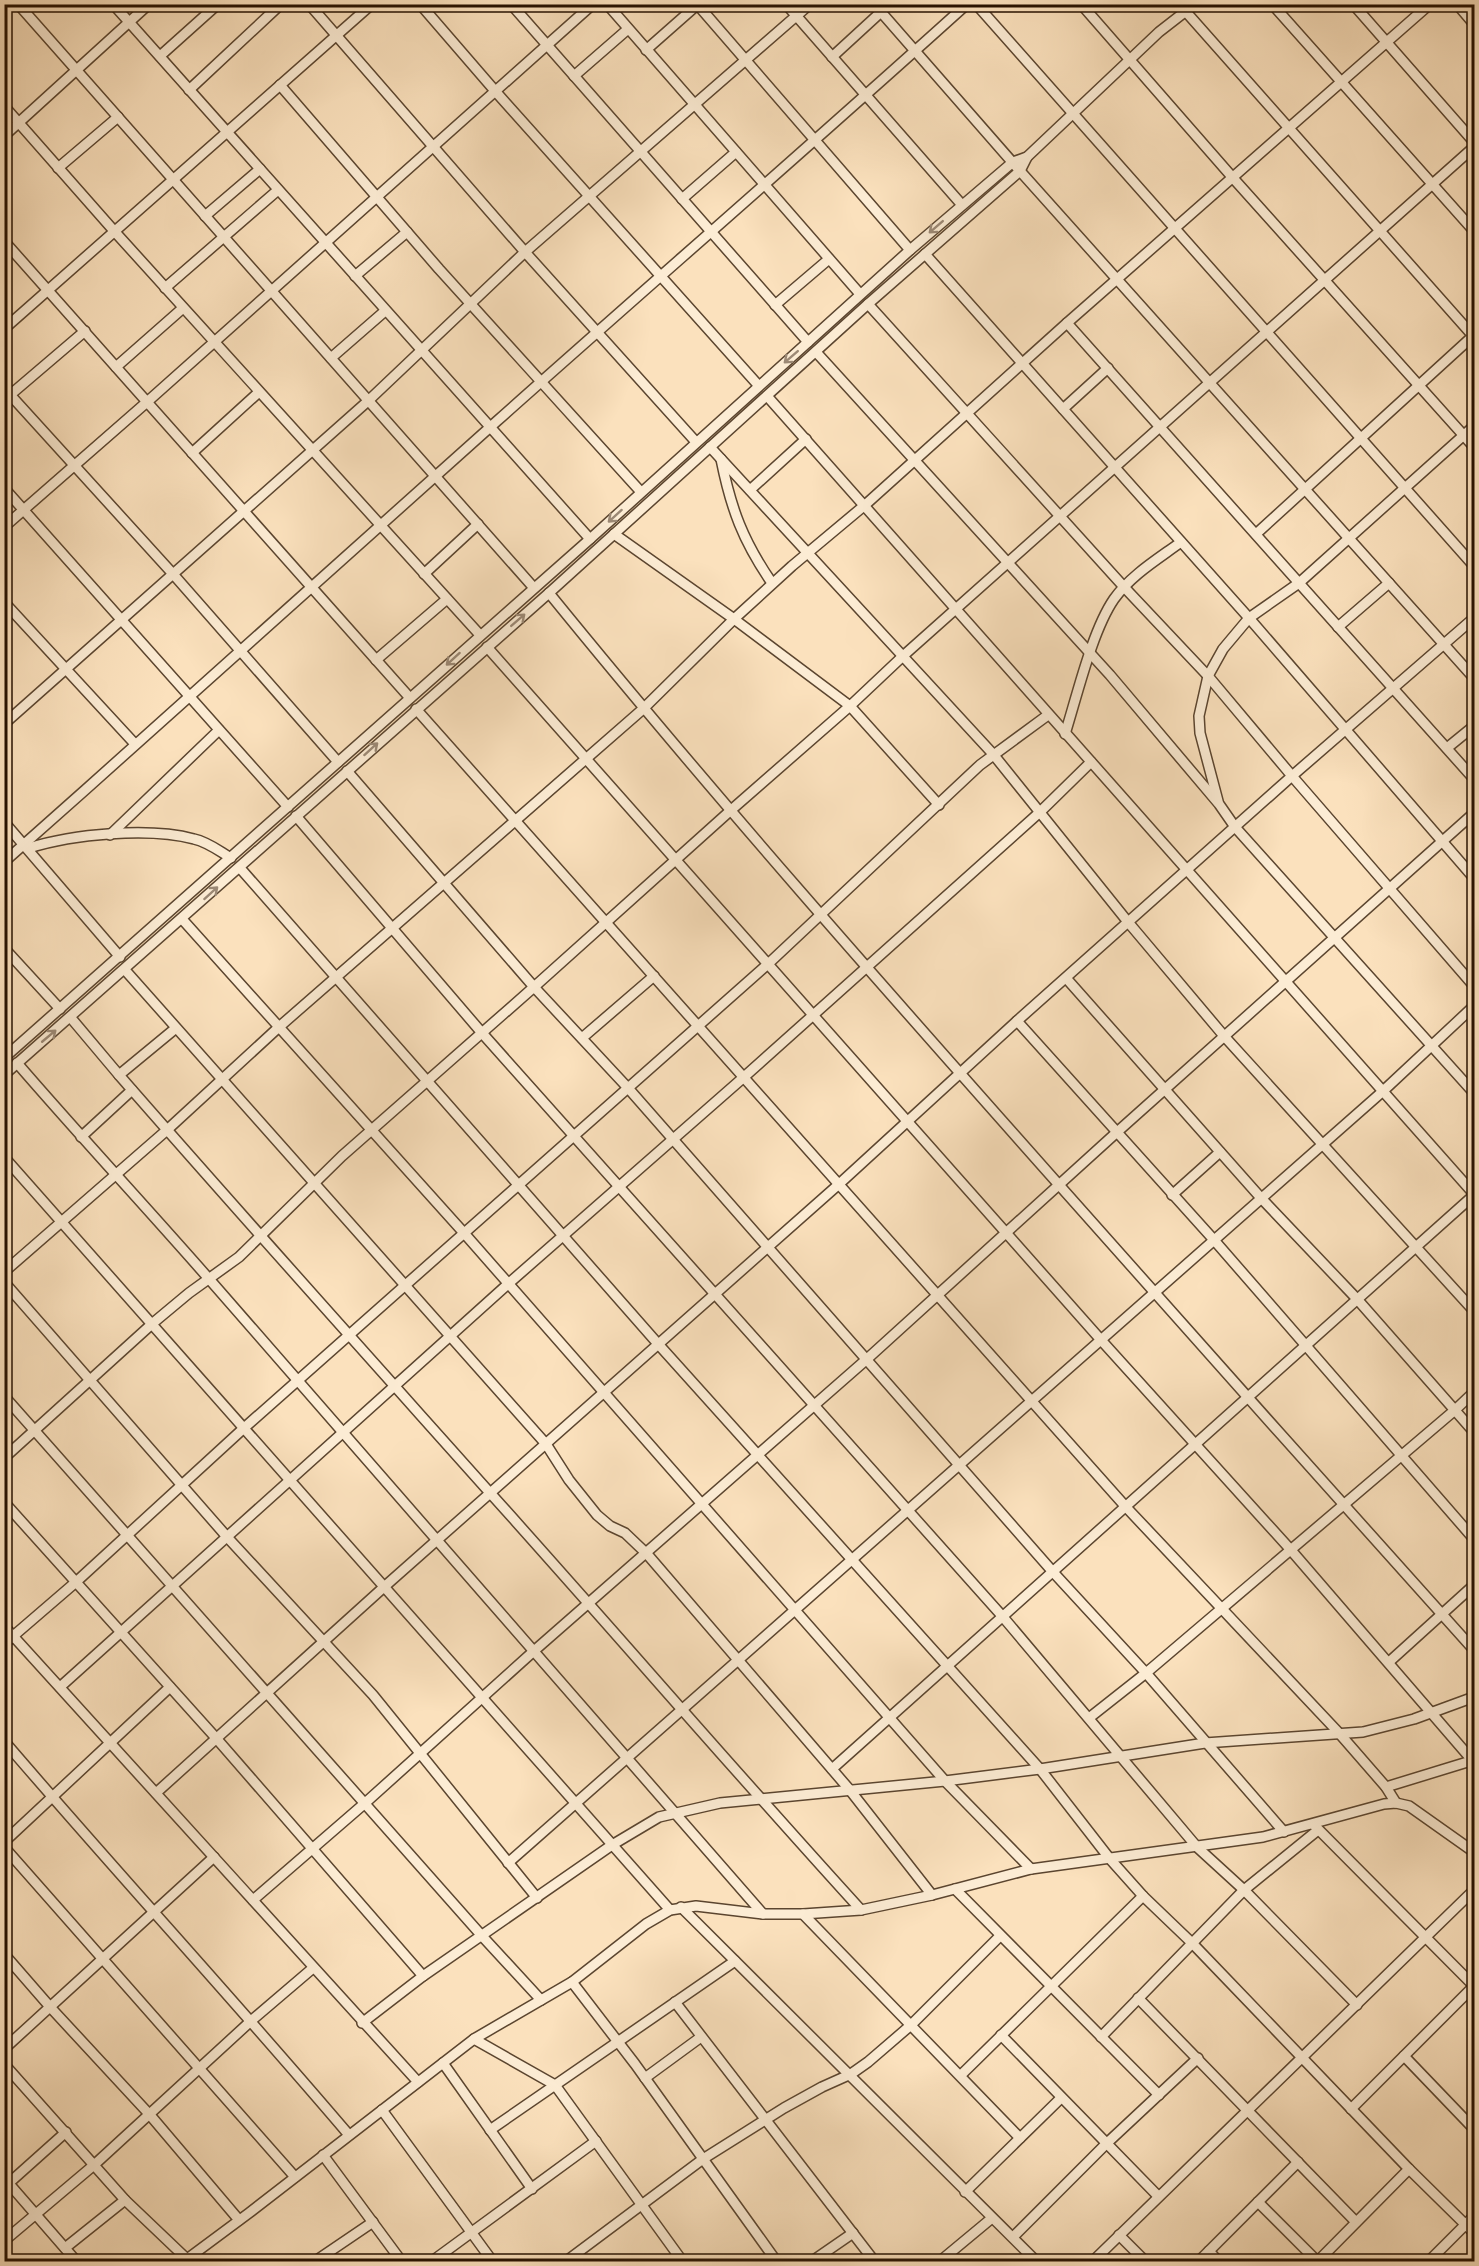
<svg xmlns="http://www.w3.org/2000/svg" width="1479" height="2266" font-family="Cardo,serif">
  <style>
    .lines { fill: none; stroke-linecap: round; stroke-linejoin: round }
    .minor-casing { stroke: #5b452f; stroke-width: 12 }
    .minor { stroke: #fcecd4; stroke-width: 9 }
    .oneway { stroke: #9c8975 }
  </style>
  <rect width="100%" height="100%" fill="#fbe1bd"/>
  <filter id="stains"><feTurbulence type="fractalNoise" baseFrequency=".00333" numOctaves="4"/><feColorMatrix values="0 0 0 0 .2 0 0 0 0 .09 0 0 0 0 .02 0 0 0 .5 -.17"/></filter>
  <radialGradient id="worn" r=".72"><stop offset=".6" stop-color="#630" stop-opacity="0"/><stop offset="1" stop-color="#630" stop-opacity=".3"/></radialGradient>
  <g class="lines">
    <defs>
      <g id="minor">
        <polyline points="18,4 534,588"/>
        <polyline points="113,4 590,539"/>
        <polyline points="309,4 525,252 696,442"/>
        <polyline points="420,4 496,92 759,386"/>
        <polyline points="511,4 808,342"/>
        <polyline points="607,4 860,294"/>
        <polyline points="697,4 910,250"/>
        <polyline points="786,4 962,205"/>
        <polyline points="874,4 1020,171 1474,678"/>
        <polyline points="976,4 1474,566"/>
        <polyline points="1081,4 1233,178 1474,447"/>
        <polyline points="1179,4 1474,337"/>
        <polyline points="1272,4 1474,231"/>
        <polyline points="1353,4 1474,142"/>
        <polyline points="1457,4 1474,24"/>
        <polyline points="646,50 697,5"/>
        <polyline points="160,56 218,4"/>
        <polyline points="832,57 881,12"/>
        <polyline points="574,76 628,29"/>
        <polyline points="280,85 439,269 641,492"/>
        <polyline points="189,90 281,4"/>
        <polyline points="4,106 115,232 480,635"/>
        <polyline points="4,136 149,4"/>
        <polyline points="58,168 118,117"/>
        <polyline points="682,199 736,152"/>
        <polyline points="205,216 260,169"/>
        <polyline points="4,241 410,698"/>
        <polyline points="925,254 1249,618 1474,878"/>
        <polyline points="355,276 407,232"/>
        <polyline points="165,288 278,190"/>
        <polyline points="868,304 1124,587 1208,676 1292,776 1474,986"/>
        <polyline points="775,305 829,259"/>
        <polyline points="1067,323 1474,779"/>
        <polyline points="4,329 372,4"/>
        <polyline points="816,352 1110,675 1219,804 1235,827 1474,1093"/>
        <polyline points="331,358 385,311"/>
        <polyline points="116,367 183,308"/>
        <polyline points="4,388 173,574 338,762"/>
        <polyline points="10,395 85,331"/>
        <polyline points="767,396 1474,1194"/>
        <polyline points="1063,409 1108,368"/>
        <polyline points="710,447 993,754 1128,922 1224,1036 1474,1311"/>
        <polyline points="192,453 259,392"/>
        <path d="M721,459c10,50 22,82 51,124"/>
        <polyline points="4,488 288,807"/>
        <polyline points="750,490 806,439"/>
        <polyline points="4,527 147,402 593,4"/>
        <polyline points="614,534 734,619 850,706 939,805"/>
        <polyline points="1256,534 1474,335"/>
        <polyline points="424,574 478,524"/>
        <path d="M549,593c165,203 338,398 511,593 138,155 275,310 414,464"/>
        <polyline points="4,602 135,744"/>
        <polyline points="1338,627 1389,583"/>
        <polyline points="487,647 1101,1340 1290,1549 1472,1760"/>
        <polyline points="376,660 447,599"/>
        <polyline points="416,709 1125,1506 1339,1733 1386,1787 1396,1803"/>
        <polyline points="4,724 368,401 525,252 810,4"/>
        <path d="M1065,734c12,-38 27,-103 49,-135 17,-24 44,-40 67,-57"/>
        <polyline points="1447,748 1474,726"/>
        <polyline points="347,771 534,987 628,1088 1053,1572 1146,1673 1284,1832"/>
        <polyline points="1218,801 1200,733 1199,716 1208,676 1223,649 1249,618 1299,583 1474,426"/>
        <polyline points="296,816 482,1033 1003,1617 1197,1847 1244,1890 1357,2005"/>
        <polyline points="4,822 120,957"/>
        <polyline points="110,835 219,730"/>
        <path d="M29,848c44,-14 120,-21 165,-9 14,3 25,12 37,19"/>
        <path d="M4,862c165,-146 328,-294 493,-441 156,-139 314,-276 470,-417"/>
        <polyline points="240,868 659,1345 1040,1769 1110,1859 1143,1896 1192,1943 1409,2169 1474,2233"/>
        <polyline points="182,919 464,1233 945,1781 1031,1869"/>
        <polyline points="4,948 60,1009"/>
        <polyline points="125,970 546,1444 569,1480 597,1515 610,1526 625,1533 647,1554 849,1789 932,1895"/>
        <polyline points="1066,978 1261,1198 1357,1299 1474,1432"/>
        <polyline points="71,1018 119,1075 176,1028"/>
        <polyline points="1017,1021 1214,1240 1474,1539"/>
        <polyline points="582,1038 654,976"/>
        <polyline points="4,1058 590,539 910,250 1013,162 1027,157 1159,32 1195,4"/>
        <path d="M17,1063c63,73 129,144 193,217 184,211 369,423 553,634"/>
        <polyline points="4,1075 549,593 868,304 1020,171 1027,157"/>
        <path d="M119,1075c123,141 248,280 373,420 124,138 244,278 369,415"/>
        <polyline points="81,1137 132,1090"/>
        <polyline points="4,1157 670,1910"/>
        <polyline points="1172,1195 1220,1152"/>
        <polyline points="4,1272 167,1130 279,1027 643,709 734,619 792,566 865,505 1067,323 1430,4"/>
        <polyline points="4,1282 228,1538 373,1695 537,1898"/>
        <polyline points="4,1396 482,1936 541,2000"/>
        <polyline points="4,1458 153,1323 189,1293 239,1257 342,1156 534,987 730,811 850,706 903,656 1474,147"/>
        <polyline points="4,1502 216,1738 423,1976"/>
        <polyline points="4,1626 418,2082"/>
        <polyline points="4,1644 76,1582 244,1428 768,964 980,765 1048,715"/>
        <polyline points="1389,1662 1474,1585"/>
        <polyline points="60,1687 508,1284 744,1077 1040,812 1091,762"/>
        <polyline points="1089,1718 1146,1673 1455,1410 1474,1392"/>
        <path d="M4,1741c114,133 232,261 345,394"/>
        <polyline points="832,1769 1474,1195"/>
        <polyline points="1386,1787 1474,1760"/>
        <polyline points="156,1793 384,1587 838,1185 1017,1021 1292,776 1474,618"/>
        <polyline points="1314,1825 1474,1986"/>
        <polyline points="4,1842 170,1687"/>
        <polyline points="4,1847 295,2177"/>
        <polyline points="508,1863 1382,1092 1474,1006"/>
        <polyline points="955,1889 1159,2095"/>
        <polyline points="253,1900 364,1804 535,1650 867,1359 1116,1133 1474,813"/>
        <polyline points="681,1907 1037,2262"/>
        <polyline points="803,1914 1020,2138"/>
        <polyline points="4,1954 51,2008 150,2115 239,2220"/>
        <polyline points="572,1982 635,2064 777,2262"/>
        <polyline points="1138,1998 1356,2222"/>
        <polyline points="675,2002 875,2262"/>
        <polyline points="362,2023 423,1976 612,1845 659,1817 720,1803 945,1781 1040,1769 1205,1743 1363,1732 1414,1719 1474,1697"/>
        <polyline points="1001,2035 1158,2196"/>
        <polyline points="1101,2037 1244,1890 1318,1830"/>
        <polyline points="474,2039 555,2085 683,2262"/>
        <polyline points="4,2049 214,1857"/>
        <polyline points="1404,2056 1474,2129"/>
        <polyline points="443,2063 532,2189"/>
        <polyline points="4,2064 125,2200 189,2261"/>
        <polyline points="961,2075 1143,1896"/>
        <polyline points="645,2078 701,2037"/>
        <polyline points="1351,2109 1474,1986"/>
        <polyline points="382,2110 493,2262"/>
        <polyline points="490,2130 735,1961"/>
        <polyline points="323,2155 402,2262"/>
        <polyline points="4,2178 77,2262"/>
        <polyline points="9,2183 66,2132"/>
        <polyline points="965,2192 1061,2098"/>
        <polyline points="1258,2202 1318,2262"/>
        <polyline points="1119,2235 1146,2262"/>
        <polyline points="1013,2237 1106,2144 1198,2058"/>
        <polyline points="4,2241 94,2165 252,2020 313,1968"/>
        <polyline points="65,2248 125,2200"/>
        <polyline points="1209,2251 1219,2262"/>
        <polyline points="1318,2261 1409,2169"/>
        <polyline points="183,2262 249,2213 474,2039 572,1982 646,1924 670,1910 696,1906 763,1914 803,1914 861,1910 932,1895 1031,1869 1263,1837 1384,1804 1396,1803 1409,1806 1474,1852"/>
        <polyline points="314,2262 373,2222"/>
        <polyline points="431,2262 596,2141"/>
        <polyline points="565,2262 703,2159 784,2108 822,2087 851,2074 868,2062 911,2025 1000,1936"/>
        <polyline points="811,2262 853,2233"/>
        <polyline points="939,2262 992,2218"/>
        <polyline points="1092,2262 1474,1890"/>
        <polyline points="1198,2262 1298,2162"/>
        <polyline points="1428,2262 1474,2216"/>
      </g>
    </defs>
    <use href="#minor" class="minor-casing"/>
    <use href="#minor" class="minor"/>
  </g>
  <defs><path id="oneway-shaft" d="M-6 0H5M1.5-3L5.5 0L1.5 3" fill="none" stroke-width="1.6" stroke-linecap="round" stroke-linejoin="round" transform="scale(1.5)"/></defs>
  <g class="oneway">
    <use href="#oneway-shaft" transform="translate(936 227) rotate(139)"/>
    <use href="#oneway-shaft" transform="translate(791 357) rotate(139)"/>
    <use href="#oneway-shaft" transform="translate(615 516) rotate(138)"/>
    <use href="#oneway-shaft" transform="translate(518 620) rotate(-41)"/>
    <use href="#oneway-shaft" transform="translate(453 659) rotate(138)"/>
    <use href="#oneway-shaft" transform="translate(371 749) rotate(-42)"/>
    <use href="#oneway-shaft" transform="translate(211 893) rotate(-42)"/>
    <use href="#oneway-shaft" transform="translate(49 1036) rotate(-40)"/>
  </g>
  <rect width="1479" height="2266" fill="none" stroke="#fbe1bd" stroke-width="24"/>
  <rect x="6" y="6" width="1467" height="2254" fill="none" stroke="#261100" stroke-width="3"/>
  <rect x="12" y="12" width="1455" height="2242" fill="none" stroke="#261100" stroke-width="1.5"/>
  <rect width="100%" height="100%" filter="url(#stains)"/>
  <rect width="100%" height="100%" fill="url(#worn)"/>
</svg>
